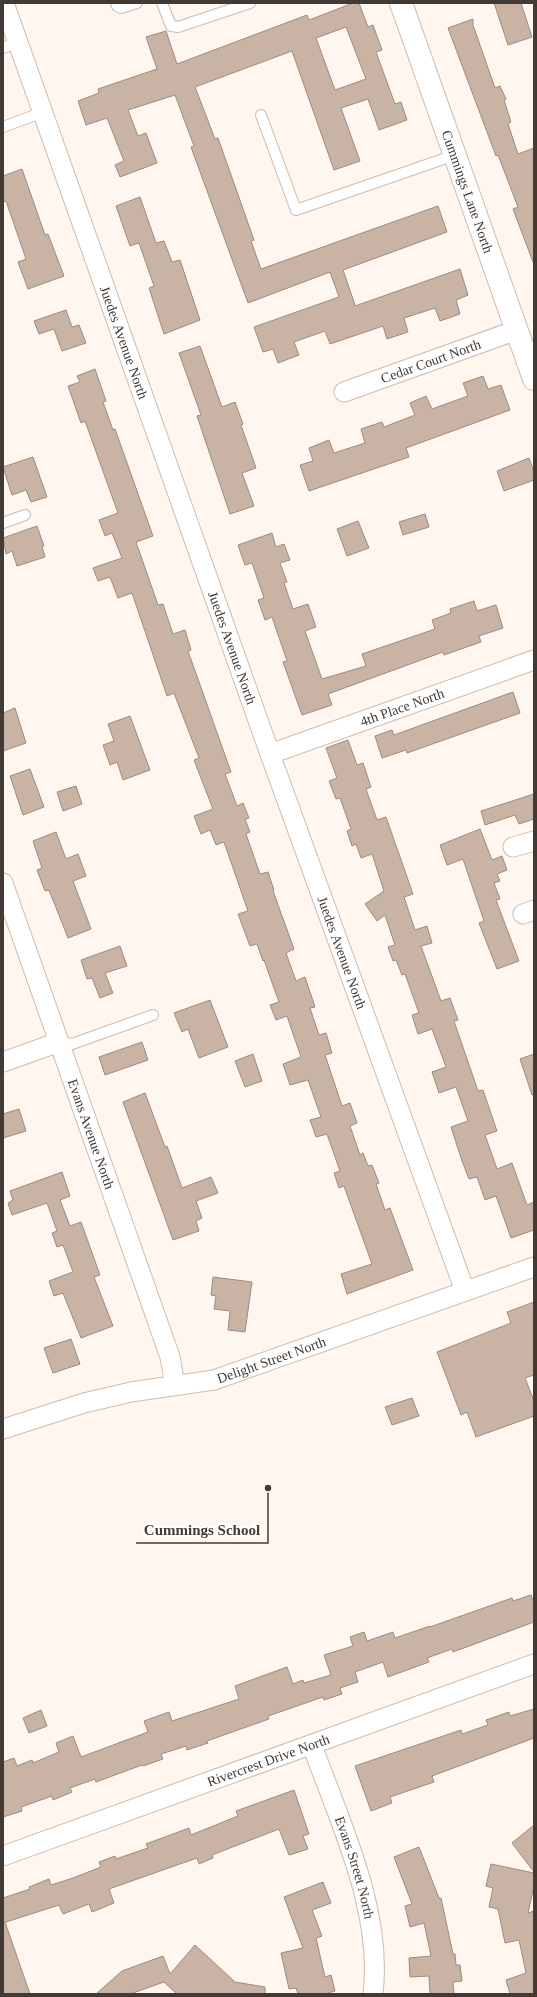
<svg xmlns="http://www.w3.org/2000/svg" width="537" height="1997" font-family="'Times New Roman',serif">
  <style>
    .building { fill: #c8b3a5; stroke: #9e8b7d; fill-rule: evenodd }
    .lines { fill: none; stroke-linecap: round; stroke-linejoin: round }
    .lane-casing { stroke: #cfbbad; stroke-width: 12 }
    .street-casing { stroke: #cfbbad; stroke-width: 21 }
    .secondary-casing { stroke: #cfbbad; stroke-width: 24 }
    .lane { stroke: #fff; stroke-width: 10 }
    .street { stroke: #fff; stroke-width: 19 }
    .secondary { stroke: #fff; stroke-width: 22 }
    .labels { text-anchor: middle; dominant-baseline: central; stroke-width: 4; stroke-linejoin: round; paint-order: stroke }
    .street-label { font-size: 14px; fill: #433a35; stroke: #fff }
    .leader { fill: none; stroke: #433a35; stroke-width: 1.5 }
    .callout-dot { fill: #433a35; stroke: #fff; stroke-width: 1.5 }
    .callout-label { font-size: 15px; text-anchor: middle; font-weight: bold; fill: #433a35; stroke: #fff; stroke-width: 4; stroke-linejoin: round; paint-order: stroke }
  </style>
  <rect width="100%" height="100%" fill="#fff6f0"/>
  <g class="building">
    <path d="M353,3h6l9,24 5,-2 9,25 -6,2 19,52 6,-2 6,18 -28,10 -11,-31 -27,9 19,53 -26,9 -42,-119 -97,36 20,52 3,-1 36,102 -3,1 10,28 177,-63 9,26 -104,38 11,32 1,4 105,-37 8,26 -12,5 4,14 -20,7 -5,-13 -31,10 4,14 -21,7 -4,-13 -53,18 -5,-13 -31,11 5,13 -21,8 -5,-14 -10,3 -9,-25 85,-30 -9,-25 -82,31 -57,-156 3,-1 -19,-51 -47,15 10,26 8,-3 11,30 -37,14 -5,-12 9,-4 -17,-43 -21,7 -8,-24 21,-8 -1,-4 59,-20 -11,-32 20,-6 11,33 130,-49 2,5zM346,27l20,52 -31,11 -19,-52z"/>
    <polygon points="494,3 521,3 532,37 508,45"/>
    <polygon points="473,19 473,25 495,88 500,86 506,99 504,100 511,122 508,124 518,154 534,148 534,262 533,262 513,209 518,207 498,155 496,156 448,28"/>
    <polygon points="22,169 45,235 48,234 64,276 28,289 18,262 26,259 6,201 3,202 3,176"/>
    <polygon points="140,197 156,243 164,241 172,262 180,260 200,320 164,334 149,288 154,286 139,243 130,246 116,206"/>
    <polygon points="66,310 72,327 79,325 86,343 62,351 54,329 39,334 34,321"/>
    <polygon points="200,346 222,407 235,402 243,424 241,425 256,468 242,473 254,506 230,514 197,416 201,415 179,353"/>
    <polygon points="95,369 106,401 103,402 113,430 115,429 153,536 136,542 158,605 163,604 173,634 185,630 191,650 188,651 231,772 225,774 237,806 243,803 249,818 245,819 250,832 246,834 260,874 268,872 274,890 273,891 294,949 286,953 296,981 305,977 315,1007 310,1008 319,1035 326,1033 332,1053 325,1055 342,1106 350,1103 357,1123 350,1126 360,1155 363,1153 368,1166 372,1165 379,1183 376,1184 385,1210 390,1208 413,1270 347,1294 341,1274 372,1264 344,1186 339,1188 334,1173 340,1171 327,1134 316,1137 310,1120 321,1117 308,1080 290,1085 283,1064 301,1057 287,1016 276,1020 270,1005 279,1002 264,960 263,961 257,944 250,946 238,914 248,911 224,842 216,845 210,830 201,834 194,816 213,809 194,760 199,758 174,693 167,696 132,593 118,598 110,577 98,581 93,568 122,558 112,533 105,536 99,520 118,513 85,421 81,423 68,386 80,382 77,376"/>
    <polygon points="483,376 488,389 501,385 510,410 406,448 409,457 309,491 300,465 313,461 309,448 329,440 334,453 365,443 361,429 382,422 384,427 415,415 410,403 426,396 432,409 468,396 463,383"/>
    <polygon points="33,457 47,497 31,502 26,490 12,495 3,467"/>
    <polygon points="529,458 534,472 534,480 504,491 497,471"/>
    <polygon points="425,514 429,527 403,535 399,522"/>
    <polygon points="358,521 369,548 347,556 337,529"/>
    <polygon points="37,526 44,546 42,546 45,557 17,566 12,551 6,554 3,538"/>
    <polygon points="272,533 276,547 284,544 290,560 280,563 287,582 284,583 293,609 308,604 316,627 305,631 322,679 366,666 362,654 435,629 432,620 451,613 450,609 474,601 477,611 496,605 503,628 479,636 481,642 444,655 443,652 328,694 332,705 302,715 283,662 287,661 272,617 265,620 258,600 264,598 252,563 245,565 238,545"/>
    <polygon points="513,692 520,713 407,753 406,750 382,758 375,736 392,730 394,735"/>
    <polygon points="15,708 26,743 3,751 3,713"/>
    <polygon points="130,716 150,770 123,780 117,762 110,765 103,745 114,741 108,724"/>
    <polygon points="348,740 357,765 363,763 371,787 366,789 377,820 386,817 413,894 404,897 415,930 427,926 432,943 421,946 441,1001 450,998 458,1020 454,1021 478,1091 483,1090 497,1131 485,1135 497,1169 512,1163 527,1205 534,1202 534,1230 511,1238 496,1196 485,1200 477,1177 469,1179 462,1161 451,1127 468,1121 456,1087 439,1093 432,1072 446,1067 432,1029 418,1034 412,1015 419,1013 405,974 402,975 396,960 393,961 388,947 395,945 385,915 377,921 365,904 384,891 372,854 361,858 356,844 352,846 347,831 351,829 340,798 336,799 329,781 337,778 326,748"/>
    <polygon points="30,769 44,807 23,815 10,776"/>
    <polygon points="76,786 82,804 63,811 57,792"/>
    <polygon points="534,794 534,819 519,824 515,815 485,825 481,811"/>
    <polygon points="480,829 492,860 502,856 507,870 497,874 500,881 494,883 500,899 496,900 519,961 497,969 479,923 484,921 463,859 447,865 440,845"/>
    <polygon points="56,832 66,859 78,854 86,876 73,881 91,929 68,938 49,890 45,891 37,870 42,868 33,841"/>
    <polygon points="120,946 127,966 105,973 113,993 100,998 92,978 87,979 81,960"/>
    <polygon points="210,1000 228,1047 199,1058 188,1029 182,1032 174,1013"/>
    <polygon points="142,1042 148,1060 105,1075 99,1057"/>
    <polygon points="253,1054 262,1081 245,1087 235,1061"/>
    <polygon points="534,1054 534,1094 532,1095 520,1059"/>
    <polygon points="145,1093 165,1147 167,1146 182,1188 211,1177 218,1193 196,1201 202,1218 196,1221 199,1231 173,1240 123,1102"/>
    <polygon points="19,1109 26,1131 3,1138 3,1114"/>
    <polygon points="62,1172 70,1196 60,1200 70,1226 81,1222 100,1275 94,1277 113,1326 81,1338 63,1293 54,1296 49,1281 73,1272 63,1245 57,1247 52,1233 57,1231 47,1203 12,1215 8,1203 13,1200 10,1191"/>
    <polygon points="213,1277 252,1282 245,1332 228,1330 230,1311 214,1309 216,1296 211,1295"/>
    <polygon points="534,1302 534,1375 525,1378 534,1401 534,1416 476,1437 467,1412 461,1415 437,1352 511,1323 507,1312"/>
    <polygon points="71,1339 80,1364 53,1373 44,1348"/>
    <polygon points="412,1398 419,1416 392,1425 385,1407"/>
    <polygon points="531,1595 534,1603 534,1622 453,1652 452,1649 427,1658 429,1662 388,1677 383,1662 355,1672 358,1682 340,1688 342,1694 324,1700 323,1697 268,1716 269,1719 207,1741 208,1743 187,1750 186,1746 161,1754 163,1759 143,1766 142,1765 96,1782 95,1779 70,1788 72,1792 53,1800 52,1796 21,1807 22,1811 3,1817 3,1762 14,1758 17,1766 32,1760 33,1763 59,1752 56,1743 73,1736 81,1757 148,1732 144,1721 169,1712 172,1721 239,1699 235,1686 287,1667 293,1684 303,1680 304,1683 331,1675 324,1655 353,1646 350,1637 364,1632 367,1641 393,1632 395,1638 430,1626 430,1627 512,1598 513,1601"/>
    <polygon points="534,1709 534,1738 432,1776 434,1782 390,1797 392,1803 371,1811 355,1766 461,1730 462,1734 488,1725 486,1720 509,1712 510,1716"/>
    <polygon points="41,1710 47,1726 29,1733 23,1718"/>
    <polygon points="294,1790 309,1834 303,1836 308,1849 289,1855 279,1829 212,1855 213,1858 199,1864 197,1858 109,1889 114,1903 92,1912 89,1904 63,1914 59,1905 3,1923 3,1898 30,1889 29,1887 49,1879 51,1885 73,1878 101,1867 99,1862 115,1856 116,1859 148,1848 146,1844 189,1828 191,1835 238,1816 236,1811"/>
    <polygon points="534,1825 534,1872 512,1843"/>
    <polygon points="419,1847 439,1898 441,1898 453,1954 455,1954 456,1965 460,1965 462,1981 453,1982 454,1994 430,1994 429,1976 410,1977 409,1958 431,1956 424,1923 410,1927 405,1906 412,1904 394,1857"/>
    <polygon points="491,1864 534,1873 534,1886 528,1913 534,1911 534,1994 510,1994 506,1980 526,1973 519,1940 505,1943 498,1909 489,1907 493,1888 486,1886"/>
    <polygon points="323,1882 331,1903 312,1910 322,1936 316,1938 325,1977 331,1975 335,1991 324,1994 298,1994 296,1988 289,1989 281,1953 303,1948 284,1897"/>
    <polygon points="5,1922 30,1994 3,1994 3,1923"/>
    <polygon points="195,1945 235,1982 265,1987 265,1994 177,1994 164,1982 130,1994 96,1994 122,1971 163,1956 170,1974"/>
  </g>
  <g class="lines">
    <defs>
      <g id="lane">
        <polyline points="116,3 117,6 121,8 137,3"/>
        <polyline points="162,3 171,26 178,27 250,3"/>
        <polyline points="3,48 18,42"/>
        <polyline points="261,115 296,210 455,155"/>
        <polyline points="3,127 43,112"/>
        <polyline points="3,523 25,515"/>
        <polyline points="59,1042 72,1044 153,1015"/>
      </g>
      <g id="street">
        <path id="s1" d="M4,3l266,751 195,537"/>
        <path id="s2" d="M344,392l173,-62"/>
        <path id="s3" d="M270,754l264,-94"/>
        <polyline points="513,847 534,841"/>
        <path id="s4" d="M3,883l167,474 5,28"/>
        <polyline points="523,914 534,910"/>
        <polyline points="3,1062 59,1042"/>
        <path id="s5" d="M3,1429l81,-26 47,-11 83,-12 320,-113"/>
        <path id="s6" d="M312,1745c28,78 71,165 61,249"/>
        <path id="s7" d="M3,1856l531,-192"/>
      </g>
      <g id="secondary">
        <path id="s8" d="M401,3l133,376"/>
      </g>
    </defs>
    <use href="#lane" class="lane-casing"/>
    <use href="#street" class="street-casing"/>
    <use href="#secondary" class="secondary-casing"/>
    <use href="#lane" class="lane"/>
    <use href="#street" class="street"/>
    <use href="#secondary" class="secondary"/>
  </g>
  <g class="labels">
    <g class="street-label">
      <text stroke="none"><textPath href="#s8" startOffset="200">Cummings Lane North</textPath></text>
      <text stroke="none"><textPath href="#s1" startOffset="360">Juedes Avenue North</textPath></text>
      <text stroke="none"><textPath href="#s2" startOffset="92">Cedar Court North</textPath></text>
      <text stroke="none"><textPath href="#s1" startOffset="684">Juedes Avenue North</textPath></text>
      <text stroke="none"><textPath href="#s3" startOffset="140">4th Place North</textPath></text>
      <text stroke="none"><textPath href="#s1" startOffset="1008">Juedes Avenue North</textPath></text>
      <text stroke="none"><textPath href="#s4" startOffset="266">Evans Avenue North</textPath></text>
      <text stroke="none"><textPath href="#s5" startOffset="278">Delight Street North</textPath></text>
      <text stroke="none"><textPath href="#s7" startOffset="282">Rivercrest Drive North</textPath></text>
      <text stroke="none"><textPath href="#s6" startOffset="130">Evans Street North</textPath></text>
    </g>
  </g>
  <path class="leader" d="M268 1488L268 1543H136"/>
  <circle class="callout-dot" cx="268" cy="1488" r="4"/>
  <g class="callout-label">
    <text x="202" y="1535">Cummings School</text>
  </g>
  <rect width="537" height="1997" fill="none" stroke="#433a35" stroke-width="8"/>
</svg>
